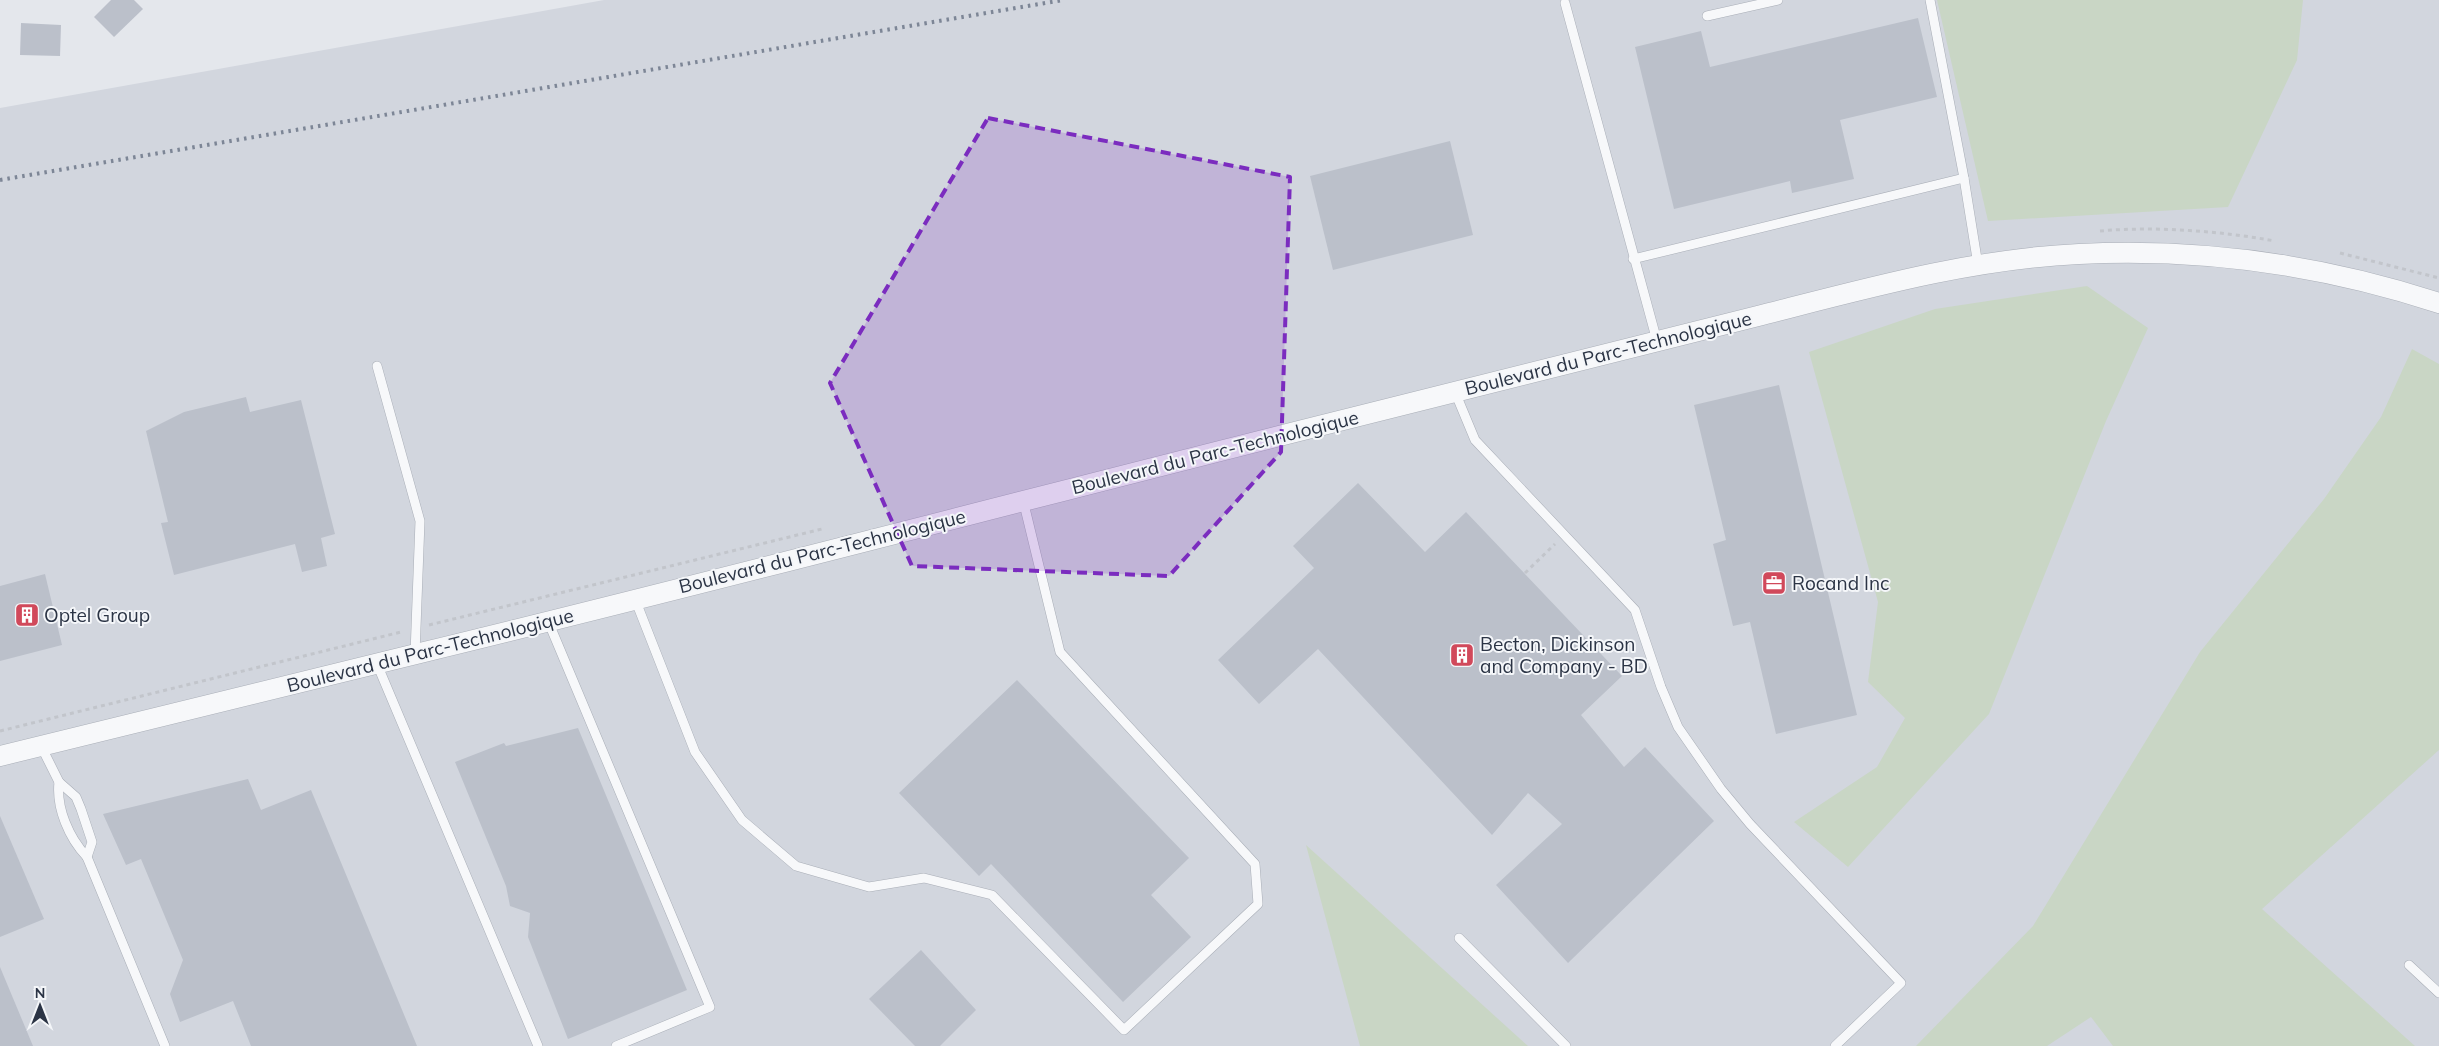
<svg xmlns="http://www.w3.org/2000/svg" width="2439" height="1046" font-family="Mulish,sans-serif">
  <style>
    .built { fill: #d2d6de }
    .green { fill: #c9d6c5 }
    .building { fill: #bbc0ca }
    .lines { fill: none; stroke-linecap: round; stroke-linejoin: round }
    .service-casing { stroke: #a9aeb7; stroke-width: 10 }
    .tertiary-casing { stroke: #a9aeb7; stroke-width: 21 }
    .path { stroke: #c2c5cb; stroke-width: 3; stroke-dasharray: 4 4; stroke-linecap: butt }
    .service { stroke: #f7f8fa; stroke-width: 9 }
    .tertiary { stroke: #f7f8fa; stroke-width: 20 }
    .rail { stroke: #7d8696; stroke-width: 4; stroke-dasharray: 2.5 5; stroke-linecap: butt }
    .marked { fill: #7b2cbf; fill-opacity: 0.2; stroke: #7b2cbf; stroke-width: 4; stroke-dasharray: 10 6; stroke-linejoin: round }
    .labels { text-anchor: middle; dominant-baseline: central; stroke-width: 4; stroke-linejoin: round; paint-order: stroke }
    .street-label { font-size: 19px; fill: #2b3445; stroke: #f4f6f9 }
    .poi-label { font-size: 19px; fill: #2b3445; stroke: #f4f6f9; text-anchor: start }
  </style>
  <rect width="100%" height="100%" fill="#e4e7ec"/>
  <polygon class="built" points="604,0 2439,0 2439,1046 0,1046 0,108"/>
  <g class="green">
    <polygon points="1937,0 2303,0 2297,60 2228,207 1988,221"/>
    <polygon points="2087,286 2148,328 2106,421 1989,714 1848,867 1794,822 1877,767 1905,718 1868,682 1878,602 1809,352 1935,309"/>
    <polygon points="2412,349 2439,364 2439,750 2262,909 2415,1046 2113,1046 2091,1017 2047,1046 1916,1046 2033,926 2200,652 2324,499 2381,417"/>
    <polygon points="1306,845 1528,1046 1360,1046"/>
  </g>
  <g class="building">
    <polygon points="111,0 134,0 143,9 114,37 94,17"/>
    <polygon points="1918,18 1937,97 1840,120 1854,179 1792,193 1790,181 1674,209 1635,47 1701,31 1710,67"/>
    <polygon points="21,23 61,25 60,56 20,55"/>
    <polygon points="1450,141 1473,235 1333,270 1310,176"/>
    <polygon points="1779,385 1857,715 1776,734 1750,622 1733,626 1713,544 1726,540 1694,405"/>
    <polygon points="246,397 250,412 301,400 335,534 321,538 327,566 302,572 295,544 174,575 161,523 168,522 146,431 184,412"/>
    <polygon points="1358,483 1425,552 1466,512 1622,676 1581,715 1624,767 1645,747 1714,821 1568,963 1496,885 1562,824 1528,793 1492,835 1318,649 1259,704 1218,660 1314,568 1293,546"/>
    <polygon points="45,574 62,645 0,661 0,586"/>
    <polygon points="1017,680 1189,858 1151,895 1191,937 1123,1002 991,864 979,876 899,793"/>
    <polygon points="578,728 687,990 568,1039 528,937 530,913 510,906 506,886 455,762 504,743 506,746"/>
    <polygon points="248,779 261,810 311,790 417,1046 251,1046 233,1001 180,1022 170,994 183,960 141,859 126,865 103,814"/>
    <polygon points="0,816 44,919 0,937"/>
    <polygon points="921,950 976,1010 940,1046 915,1046 869,999"/>
    <polygon points="0,967 33,1046 0,1046"/>
  </g>
  <g class="lines">
    <defs>
      <g id="service">
        <polyline points="1930,0 1964,178 1978,265"/>
        <polyline points="1565,3 1657,341"/>
        <polyline points="1707,16 1778,0"/>
        <polyline points="1633,259 1964,178"/>
        <polyline points="377,366 420,521 415,654"/>
        <polyline points="1455,392 1475,440 1635,610 1661,687 1678,727 1721,789 1750,824 1901,983 1835,1046"/>
        <polyline points="635,599 695,752 742,820 796,866 869,887 924,878 992,895 1124,1030 1258,904 1255,864 1060,652 1023,500"/>
        <polyline points="548,621 710,1007 616,1046"/>
        <polyline points="377,664 538,1046"/>
        <polyline points="41,746 59,782 76,797 81,809 92,842 87,857"/>
        <path d="M59,782c-3,26 10,56 28,75l78,189"/>
        <polyline points="1459,938 1566,1046"/>
        <polyline points="2409,965 2439,993"/>
      </g>
      <path id="tertiary" d="M0,756c138,-35 277,-68 416,-102 314,-76 626,-159 939,-237 135,-34 269,-68 403,-101 106,-27 212,-57 321,-62 122,-6 244,11 360,49"/>
    </defs>
    <use href="#service" class="service-casing"/>
    <use href="#tertiary" class="tertiary-casing"/>
    <g class="path">
      <path d="M2100,231c56,-5 120,0 175,10"/>
      <polyline points="2340,253 2439,278"/>
      <polyline points="1525,573 1555,544"/>
      <polyline points="429,625 822,529"/>
      <polyline points="0,731 401,632"/>
    </g>
    <use href="#service" class="service"/>
    <use href="#tertiary" class="tertiary"/>
    <polyline class="rail" points="0,180 1063,0"/>
  </g>
  <path class="marked" d="M988,118l302,59 -9,275 -112,124 -257,-10 -82,-183z"/>
  <defs>
    <symbol id="office-square" viewBox="-11 -11 22 22"><rect x="-9" y="-9" width="18" height="18" rx="4" fill="#d1495b" stroke="#f4f6f9"/><path d="M-6-3h4V-5.5h4V-3h4V5H-6ZM-1-4.5V-3h2v-1.5ZM-6 0V1H6V0Z" fill="#fff"/></symbol>
    <symbol id="building-square" viewBox="-11 -11 22 22"><rect x="-9" y="-9" width="18" height="18" rx="4" fill="#d1495b" stroke="#f4f6f9"/><path d="M-4-6H4V6H1V3H-1V6H-4ZM-2.5-4.3h1.7v1.8h-1.7ZM.8-4.3h1.7v1.8H.8ZM-2.5-1h1.7V.8h-1.7ZM.8-1h1.7V.8H.8Z" fill="#fff"/></symbol>
  </defs>
  <g fill-rule="evenodd">
    <use href="#office-square" x="1760" y="569" width="28" height="28"/>
    <use href="#building-square" x="13" y="601" width="28" height="28"/>
    <use href="#building-square" x="1448" y="641" width="28" height="28"/>
  </g>
  <g class="labels">
    <g class="street-label">
      <text transform="translate(1608 353) rotate(-14)">Boulevard du Parc-Technologique</text>
      <text transform="translate(1215 452) rotate(-14)">Boulevard du Parc-Technologique</text>
      <text transform="translate(822 551) rotate(-14)">Boulevard du Parc-Technologique</text>
      <text transform="translate(430 650) rotate(-14)">Boulevard du Parc-Technologique</text>
    </g>
    <g class="poi-label">
      <text x="1792" y="583">Rocand Inc</text>
      <text x="44" y="615">Optel Group</text>
      <text x="1480" y="644">Becton, Dickinson<tspan x="1480" dy="22">and Company - BD</tspan></text>
    </g>
  </g>
  <g transform="translate(40 1006)" stroke="#f4f6f9" stroke-width="4" paint-order="stroke">
  <path d="M0-4L9 19L0 12L-9 19Z" fill="#2b3445"/>
  <text y="-8" font-size="14" font-weight="bold" text-anchor="middle" fill="#2b3445">N</text>
  </g>
</svg>
